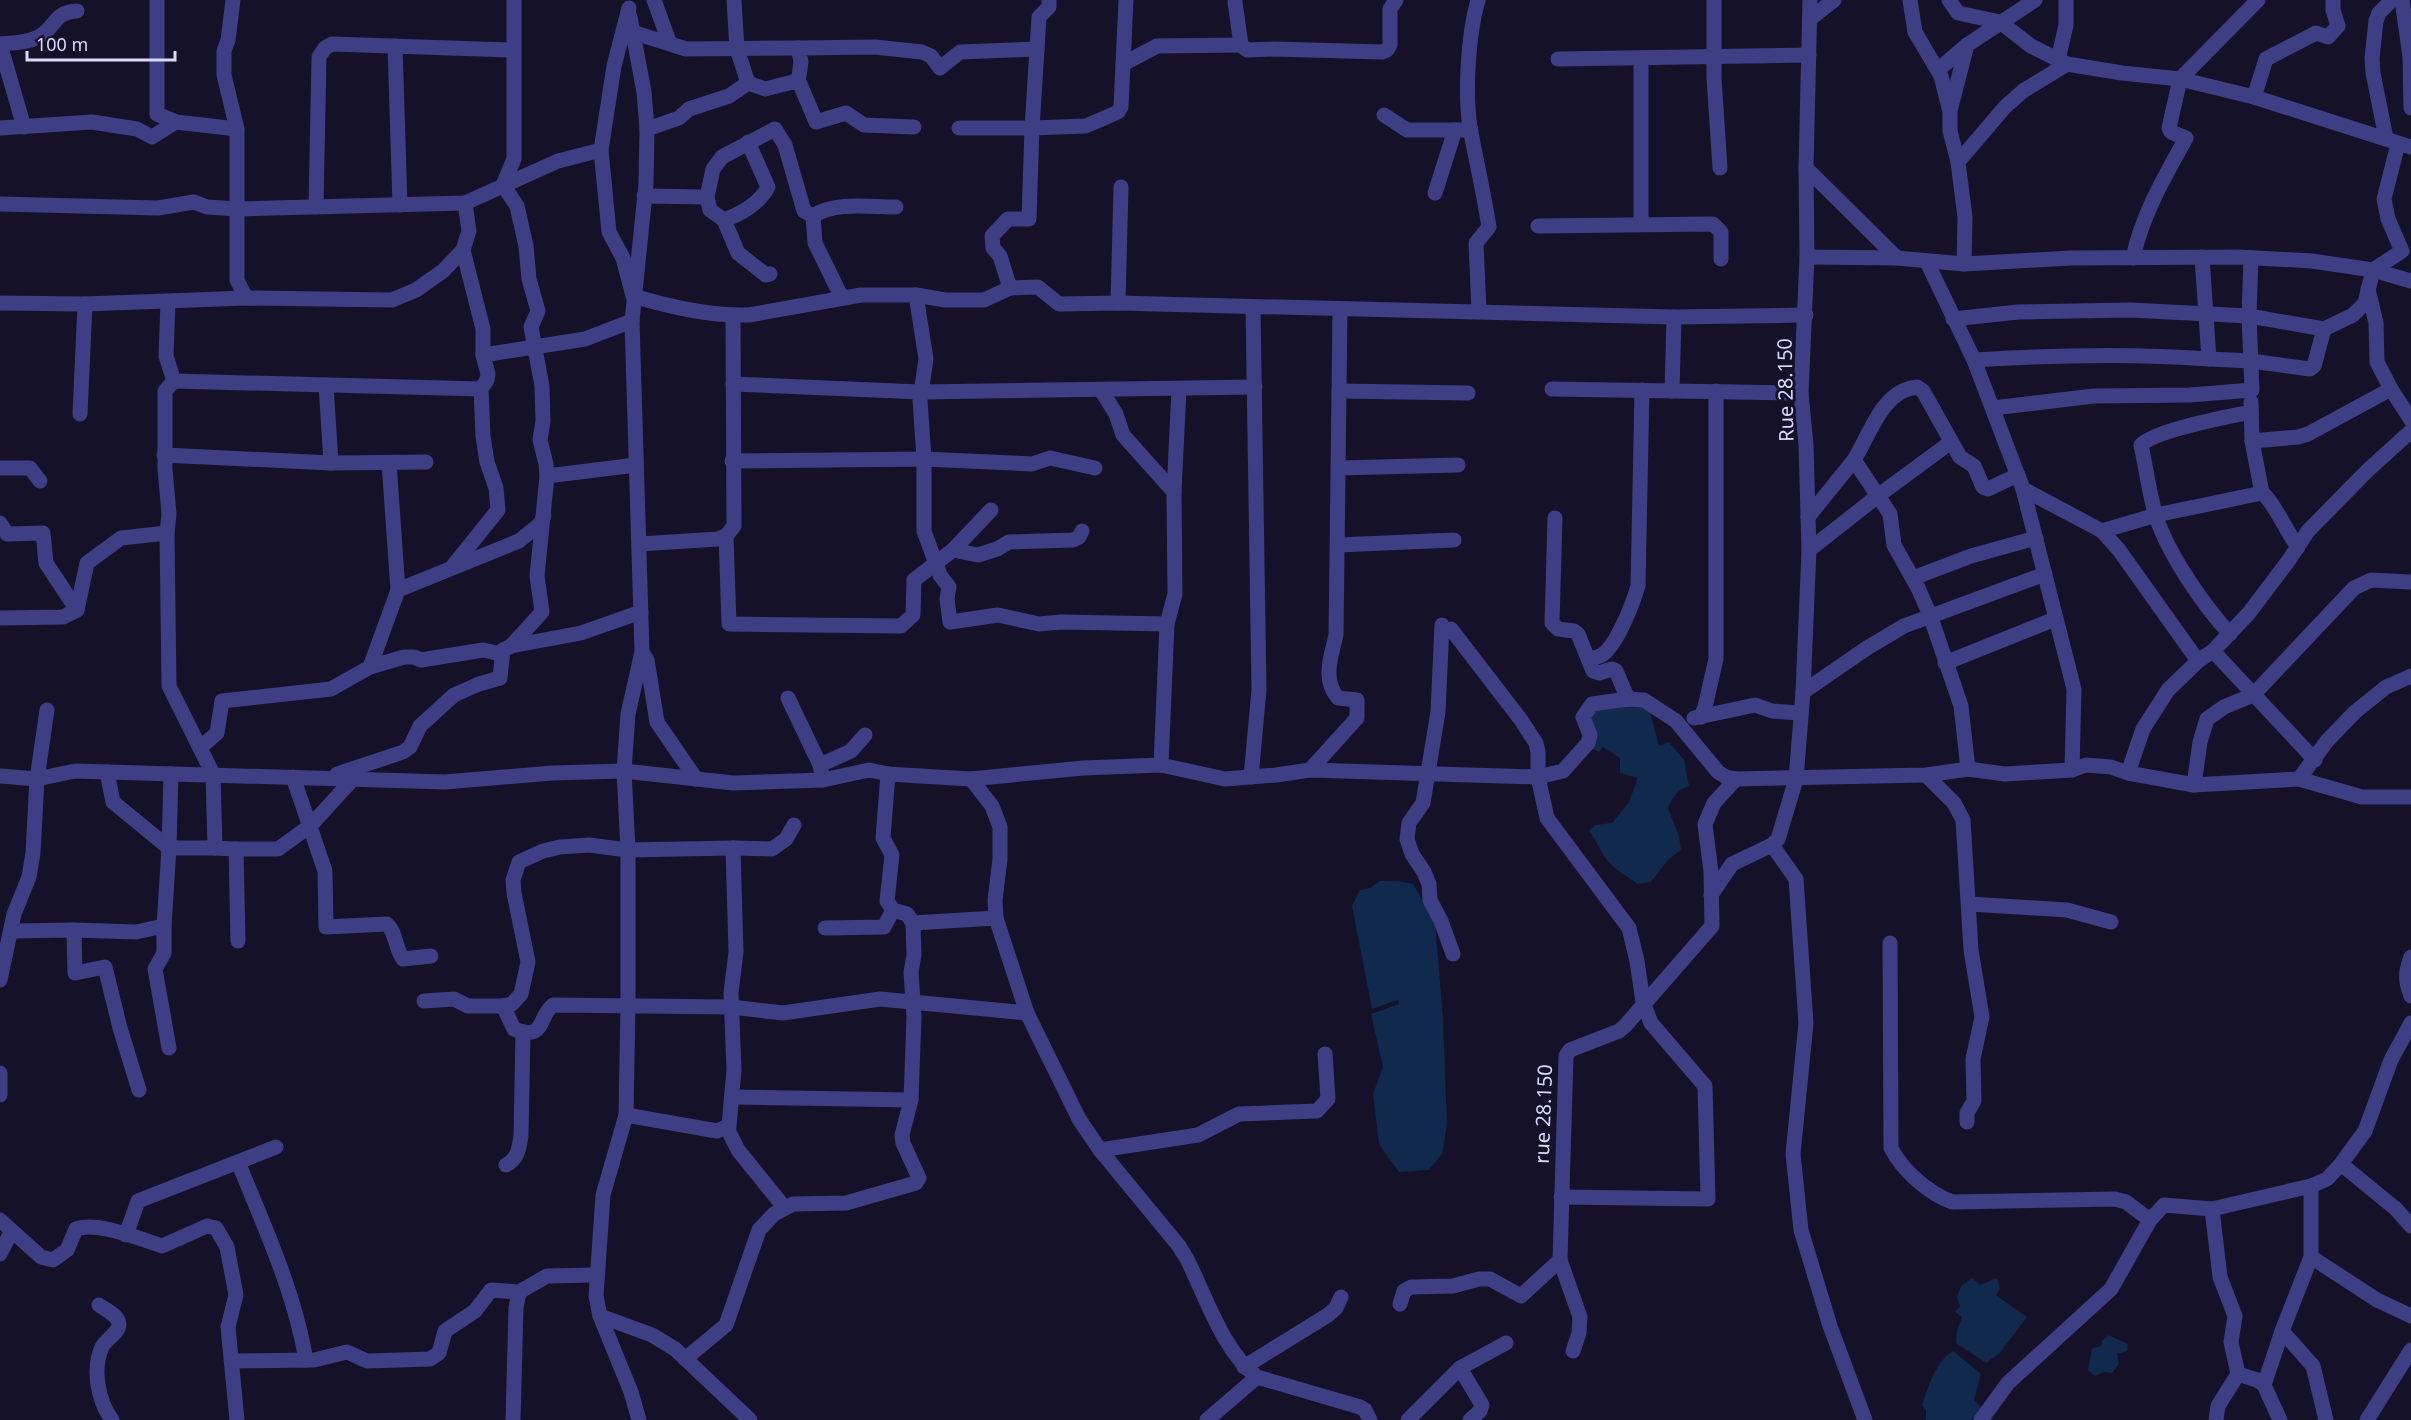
<svg xmlns="http://www.w3.org/2000/svg" width="2411" height="1420" font-family="'Noto Sans',sans-serif">
  <style>
    .water { fill: #10294c }
    .lines { fill: none; stroke-linecap: round; stroke-linejoin: round }
    .minor { stroke: #3e3e85; stroke-width: 15 }
    .labels { text-anchor: middle; dominant-baseline: central; stroke-width: 6; stroke-linejoin: round; paint-order: stroke }
    .street-label { font-size: 20px; fill: #dcd9fe; stroke: #141128 }
  </style>
  <rect width="100%" height="100%" fill="#141128"/>
  <g class="water">
    <path d="M1600,704l49,3 10,39 10,-4 15,18 5,26c-13,4 -16,11 -21,22l11,28 2,14 -13,10 -17,22 -13,2c-10,-7 -23,-14 -31,-24 -7,-9 -10,-19 -18,-29l6,-6 17,-2 17,-21 9,-24 -18,-5v-15l-17,-11 -4,5 -7,-3 -2,-28z"/>
    <polygon points="1380,881 1398,881 1413,884 1435,922 1443,1018 1447,1124 1442,1154 1429,1170 1399,1172 1379,1144 1373,1094 1383,1067 1371,1014 1399,1004 1398,1000 1372,1009 1352,906 1360,890 1370,888"/>
    <polygon points="1972,1278 1980,1285 1997,1278 2000,1289 1996,1295 2027,1317 2000,1353 1986,1363 1956,1343 1957,1331 1962,1317 1955,1312 1960,1306 1957,1297 1961,1286"/>
    <polygon points="2108,1335 2128,1344 2127,1351 2117,1354 2119,1364 2112,1373 2104,1372 2095,1376 2088,1370 2092,1348 2101,1346 2102,1341"/>
    <path d="M1953,1351l28,23 -7,26 8,8 -11,12h-45v-10l-4,-5c7,-19 13,-43 31,-54z"/>
  </g>
  <g class="lines">
    <g class="minor">
      <polyline points="157,0 157,114 176,122 237,129"/>
      <polyline points="233,0 228,40 224,51 224,75 237,129 237,280 246,298"/>
      <polyline points="654,0 670,44"/>
      <polyline points="734,0 737,49 748,83 765,89 793,82 800,84 816,122 846,113 864,125 914,127"/>
      <polyline points="1049,0 1049,7 1039,17 1032,128 1086,126 1118,112 1121,107 1126,0"/>
      <path d="M1478,0c-10,35 -14,97 -7,133 6,31 13,62 18,94l-13,16 3,68"/>
      <polyline points="1714,0 1714,78 1720,168"/>
      <polyline points="1910,0 1915,32 1941,76 1949,108"/>
      <path d="M1949,0l9,13 42,9 31,24 36,18 55,9 58,6 -11,49 2,4 15,6c-21,38 -44,77 -53,120"/>
      <polyline points="2258,0 2180,79 2254,97 2411,147"/>
      <polyline points="2402,0 2410,57 2411,108"/>
      <polyline points="1235,2 1241,45 1247,50 1274,49 1382,52 1387,50 1390,45 1390,9 1396,0"/>
      <path d="M629,8l-15,58 -13,84 8,82 14,26 10,38c38,11 76,20 116,19l112,-20h55l29,5h39l26,-12 28,-1 21,17 59,-1 556,14 132,-2"/>
      <polyline points="630,17 644,92 647,129 646,184 632,321 642,652 628,714 624,771 628,850 628,1004 626,1115 603,1195 596,1296 600,1316 631,1392 639,1420"/>
      <polyline points="1811,18 1834,0"/>
      <polyline points="632,32 686,49 798,48"/>
      <path d="M0,44c13,-1 27,-1 38,-7 18,-8 14,-25 39,-26"/>
      <polyline points="0,44 24,127"/>
      <polyline points="395,46 400,205"/>
      <polyline points="1641,58 1641,224"/>
      <polyline points="1558,59 1809,55"/>
      <polyline points="2058,60 2066,25 2066,0"/>
      <polyline points="1123,64 1157,46 1241,45"/>
      <polyline points="1938,70 1967,45"/>
      <polyline points="798,83 801,62 798,48 875,47 922,52 931,56 940,68 960,52 1037,49"/>
      <polyline points="2254,97 2266,59 2316,33 2328,37 2338,26 2333,10 2333,0"/>
      <polyline points="1384,115 1407,130 1471,130"/>
      <polyline points="0,128 92,122 137,129 152,137 176,122"/>
      <polyline points="959,128 1032,128 1029,219 1008,219 992,236 993,248 1000,256 1010,288"/>
      <polyline points="647,129 679,118 689,109 729,96 748,83"/>
      <polyline points="2386,138 2373,73 2372,58 2376,21 2379,13 2392,0"/>
      <polyline points="1958,162 2005,107 2023,91 2067,64"/>
      <polyline points="1806,168 1897,258"/>
      <polyline points="1435,193 1455,130"/>
      <polyline points="644,196 707,197 713,169 722,157 775,129 785,145 804,211 813,216"/>
      <path d="M707,197l3,13 14,10c17,-6 36,-17 44,-33l-20,-45"/>
      <polyline points="0,204 158,208 194,202 207,207 237,209 465,203 558,161 601,150"/>
      <polyline points="316,207 319,57 325,48 332,44 513,50"/>
      <polyline points="724,220 738,253 766,275 770,274"/>
      <polyline points="1538,226 1713,224 1721,232 1721,259"/>
      <polyline points="1807,257 1897,258 1964,264 2070,258 2239,257 2312,261 2373,270 2411,281"/>
      <polyline points="1927,262 1974,360 2023,489 2102,531 2119,550 2198,661"/>
      <polyline points="1964,264 1965,217 1958,162 1950,131 1950,111 1967,45 2035,0"/>
      <polyline points="2368,289 2376,323 2377,362 2391,389"/>
      <polyline points="916,295 926,359 920,400 924,459 924,531 940,575 949,587 947,599 950,622 998,615 1039,624 1061,622 1167,624"/>
      <path d="M842,298l-27,-55 -2,-27c22,-15 57,-9 83,-9"/>
      <polyline points="168,302 166,356 174,381"/>
      <polyline points="0,303 85,304 246,298 392,300 416,290 443,271 463,250"/>
      <polyline points="1118,303 1121,187"/>
      <polyline points="1953,319 2018,312 2130,310 2249,316 2324,329 2353,315 2365,303 2373,270 2402,251 2388,219 2384,199 2398,144"/>
      <polyline points="483,355 585,339 632,321"/>
      <polyline points="2209,359 2251,361 2310,369 2314,366 2324,329"/>
      <path d="M1974,360c78,-5 157,-7 235,-1l-7,-102"/>
      <polyline points="733,384 920,392 1255,387"/>
      <polyline points="326,385 331,463"/>
      <polyline points="1552,389 1801,393"/>
      <polyline points="1101,390 1116,414 1123,435 1174,492"/>
      <polyline points="1339,391 1468,393"/>
      <polyline points="1672,391 1674,317"/>
      <polyline points="1993,408 2094,396 2190,395 2252,390 2249,316 2251,258"/>
      <polyline points="80,414 85,304"/>
      <polyline points="2252,441 2298,437 2308,434 2391,389 2411,420"/>
      <polyline points="164,455 331,463 426,462"/>
      <path d="M1854,460c16,-25 28,-70 63,-73l6,4 37,66 14,9 9,21 5,2 30,-14"/>
      <polyline points="732,461 924,459 1032,464 1050,458 1095,468"/>
      <polyline points="389,463 398,590"/>
      <polyline points="0,468 30,468 40,481"/>
      <polyline points="1339,468 1458,465"/>
      <polyline points="547,476 636,465"/>
      <polyline points="2023,489 2074,689 2072,770"/>
      <path d="M2262,493c10,6 26,41 36,54"/>
      <polyline points="1808,517 1854,460 1890,514 1894,545 1918,588 1930,615 1961,706 1968,769"/>
      <polyline points="1555,518 1552,623 1558,629 1574,631 1578,634 1593,671 1599,673 1612,669 1616,671 1628,699"/>
      <polyline points="0,523 7,534 43,533 46,563 77,610"/>
      <polyline points="2102,531 2156,515 2262,493 2252,441 2251,402"/>
      <polyline points="726,536 729,624 901,626 913,615 914,580 953,550 978,555 997,549 1009,542 1073,540 1079,537 1082,531"/>
      <polyline points="639,544 718,539 726,536 734,526 733,315"/>
      <polyline points="1338,545 1454,540"/>
      <polyline points="953,550 991,510"/>
      <polyline points="1809,550 1879,495 1951,442"/>
      <polyline points="453,566 498,510 496,488 487,462 483,436 481,389 487,380 488,374 483,355 483,329 463,250 469,231 465,203"/>
      <polyline points="1913,578 1971,556 2036,538"/>
      <polyline points="0,618 63,617 77,610 87,563 121,538 167,533"/>
      <polyline points="1442,625 1438,712 1423,803 1409,823 1407,839 1412,854 1424,872 1429,884 1430,900 1441,921 1453,954"/>
      <polyline points="1451,629 1521,720 1536,743 1538,752 1538,777 1547,818 1629,928 1637,961 1643,1002 1651,1023 1705,1086 1708,1199 1561,1197"/>
      <path d="M2230,634c-27,-29 -64,-83 -75,-121 -6,-22 -9,-45 -14,-68 14,-15 86,-28 110,-33"/>
      <polyline points="511,646 542,612 537,576 547,476 546,464 540,440 543,421 542,386 531,327 538,311 529,279 526,246 517,206 503,185 514,159 514,0"/>
      <polyline points="2213,651 2315,760"/>
      <polyline points="642,652 647,660 657,722 696,779"/>
      <path d="M1589,659c4,-1 10,-2 13,-4 15,-10 31,-52 36,-69l4,-196"/>
      <polyline points="1945,663 2055,619"/>
      <polyline points="370,667 398,590 519,541 540,524 544,516"/>
      <polyline points="1803,692 1867,648 1904,626 2045,574"/>
      <polyline points="788,698 820,765 823,780"/>
      <polyline points="1701,717 1705,707 1716,659 1716,391"/>
      <polyline points="1694,718 1755,705 1772,711 1801,713"/>
      <polyline points="200,748 217,733 222,701 331,689 370,667 404,657 414,657 421,660 483,650 501,654"/>
      <polyline points="820,765 851,751 865,735"/>
      <polyline points="1161,765 1167,624 1175,594 1174,492 1179,389"/>
      <path d="M1310,770l47,-52v-18l-19,-2c-16,-19 -7,-41 -2,-63l4,-326"/>
      <polyline points="107,772 113,802 169,848 164,926"/>
      <polyline points="2128,773 2143,729 2168,690 2198,661 2213,651 2249,613 2289,560 2308,531 2368,470 2411,431"/>
      <polyline points="171,774 169,848 215,848"/>
      <polyline points="337,774 403,752 410,747 420,726 454,695 479,684 500,678 503,650 511,646 581,633 641,612"/>
      <polyline points="1926,775 1954,803 1963,820 1971,950 1982,1017 1973,1059 1974,1101 1967,1113 1967,1122"/>
      <polyline points="0,776 37,779 75,771 445,782 552,773 624,771 733,783 823,780 869,770 888,774 971,779 1083,768 1161,765 1225,779 1276,775 1310,770 1538,777 1563,771 1588,743 1590,735 1583,717 1592,704 1628,699 1644,700 1676,721 1718,772 1726,777 1736,779 1926,775 1968,769 2005,774 2072,770 2086,765 2111,767 2128,773 2194,785 2299,779 2362,797 2411,797"/>
      <path d="M293,777l32,94 1,56 61,-3c9,8 8,24 16,35l28,-3"/>
      <polyline points="1251,777 1259,690 1253,307"/>
      <path d="M971,779l21,27 8,21v32l-5,41 1,18 31,95 52,106 21,31 79,96 8,13c19,38 36,92 70,118l103,30 5,3 5,10"/>
      <polyline points="2299,779 2327,741 2355,712 2386,687 2411,676"/>
      <polyline points="2194,785 2200,742 2207,719 2224,707 2253,695 2354,588 2371,580 2411,582"/>
      <polyline points="1772,845 1796,879 1806,1023 1793,1154 1801,1230 1830,1326 1865,1420"/>
      <polyline points="236,849 278,849 310,826 354,778"/>
      <polyline points="1711,895 1732,864 1772,845 1778,839 1796,779 1803,692 1809,550 1806,445 1801,393 1807,257 1806,168 1810,0"/>
      <polyline points="1970,904 2067,910 2111,922"/>
      <polyline points="913,923 996,918"/>
      <polyline points="825,928 884,927 893,910"/>
      <polyline points="74,930 75,973 105,967 120,1028 139,1090"/>
      <polyline points="11,931 74,930 136,932 164,926 164,953 155,969 169,1048"/>
      <polyline points="238,941 236,849 215,848 213,774 169,686 167,533 169,514 165,469 165,391 174,381 481,389"/>
      <path d="M1890,943l1,205c11,22 37,45 61,54l163,-3 11,3 24,18"/>
      <path d="M2411,957c-6,16 -6,23 0,39"/>
      <polyline points="0,980 14,914 29,877 33,853 37,779 47,710"/>
      <polyline points="424,1001 454,999 468,1006 503,1006 512,1004 521,994 528,962 514,893 513,880 519,862 543,851 560,847 589,845 628,850 733,848 772,849 786,839 794,825"/>
      <path d="M503,1006l11,23c32,12 23,-11 39,-24l178,2 52,6 97,-14 147,14"/>
      <polyline points="0,1073 0,1095"/>
      <polyline points="733,1097 911,1100"/>
      <polyline points="626,1115 717,1131 729,1126 734,1070 731,993 736,952 733,848"/>
      <polyline points="727,1128 738,1150 784,1207"/>
      <polyline points="1100,1150 1198,1135 1239,1114 1317,1111 1328,1099 1325,1054"/>
      <path d="M238,1162c26,64 56,128 68,198"/>
      <polyline points="2341,1164 2396,1209 2411,1226"/>
      <path d="M506,1165c12,-6 13,-17 15,-29l2,-104"/>
      <polyline points="2212,1209 2220,1277 2235,1316 2231,1342 2238,1374 2257,1380 2264,1385 2280,1420"/>
      <path d="M0,1220l41,37 12,3 14,-10 9,-21c20,-8 65,10 86,17l45,-20 9,2 11,19 9,48 -8,32 9,93"/>
      <polyline points="126,1235 138,1201 276,1147"/>
      <polyline points="0,1254 11,1232"/>
      <polyline points="2311,1257 2377,1300 2411,1316"/>
      <polyline points="1400,1304 1404,1291 1411,1287 1453,1286 1479,1279 1490,1279 1521,1296 1560,1260"/>
      <path d="M99,1305c7,5 19,10 20,19 0,9 -13,15 -17,23 -10,22 -4,54 10,73"/>
      <polyline points="600,1316 652,1335 675,1349 750,1420"/>
      <polyline points="2282,1331 2313,1366 2326,1420"/>
      <polyline points="1573,1351 1579,1333 1580,1317 1560,1260 1566,1056 1570,1050 1619,1031 1625,1026 1712,926 1711,872 1705,824 1714,803 1736,779"/>
      <polyline points="685,1359 726,1325 759,1230 774,1214 793,1204 846,1203 916,1183 919,1178 903,1143 902,1135 911,1100 914,1017 911,972 914,955 913,923 907,914 893,910 887,901 892,855 883,838 888,774"/>
      <polyline points="232,1361 314,1360 347,1352 367,1361 430,1359 439,1353 445,1331 475,1311 491,1290 519,1292"/>
      <polyline points="1244,1367 1328,1315 1336,1308 1341,1297"/>
      <polyline points="1460,1368 1482,1405 1480,1411 1470,1420"/>
      <polyline points="2264,1385 2282,1331 2311,1257 2311,1186"/>
      <polyline points="513,1420 516,1308 519,1292 547,1276 596,1275"/>
      <polyline points="1207,1420 1257,1377"/>
      <polyline points="1408,1420 1460,1368 1506,1343"/>
      <polyline points="1981,1420 2008,1383 2111,1289 2150,1220 2164,1205 2212,1209 2311,1186 2327,1179 2341,1164 2365,1131 2391,1060 2411,1023"/>
      <polyline points="2216,1420 2218,1406 2238,1374"/>
      <polyline points="2367,1420 2411,1350"/>
    </g>
  </g>
  <g class="labels">
    <g class="street-label">
      <text transform="translate(1785 390) rotate(-91)">Rue 28.150</text>
      <text transform="translate(1543 1114) rotate(-88)">rue 28.150</text>
    </g>
  </g>
  <path d="M27 51v9h148v-9" fill="none" stroke="#dcd9fe" stroke-width="3"/>
  <text x="36" y="51" font-size="18" fill="#dcd9fe" stroke="#141128" stroke-width="4.5" paint-order="stroke">100 m</text>
</svg>
